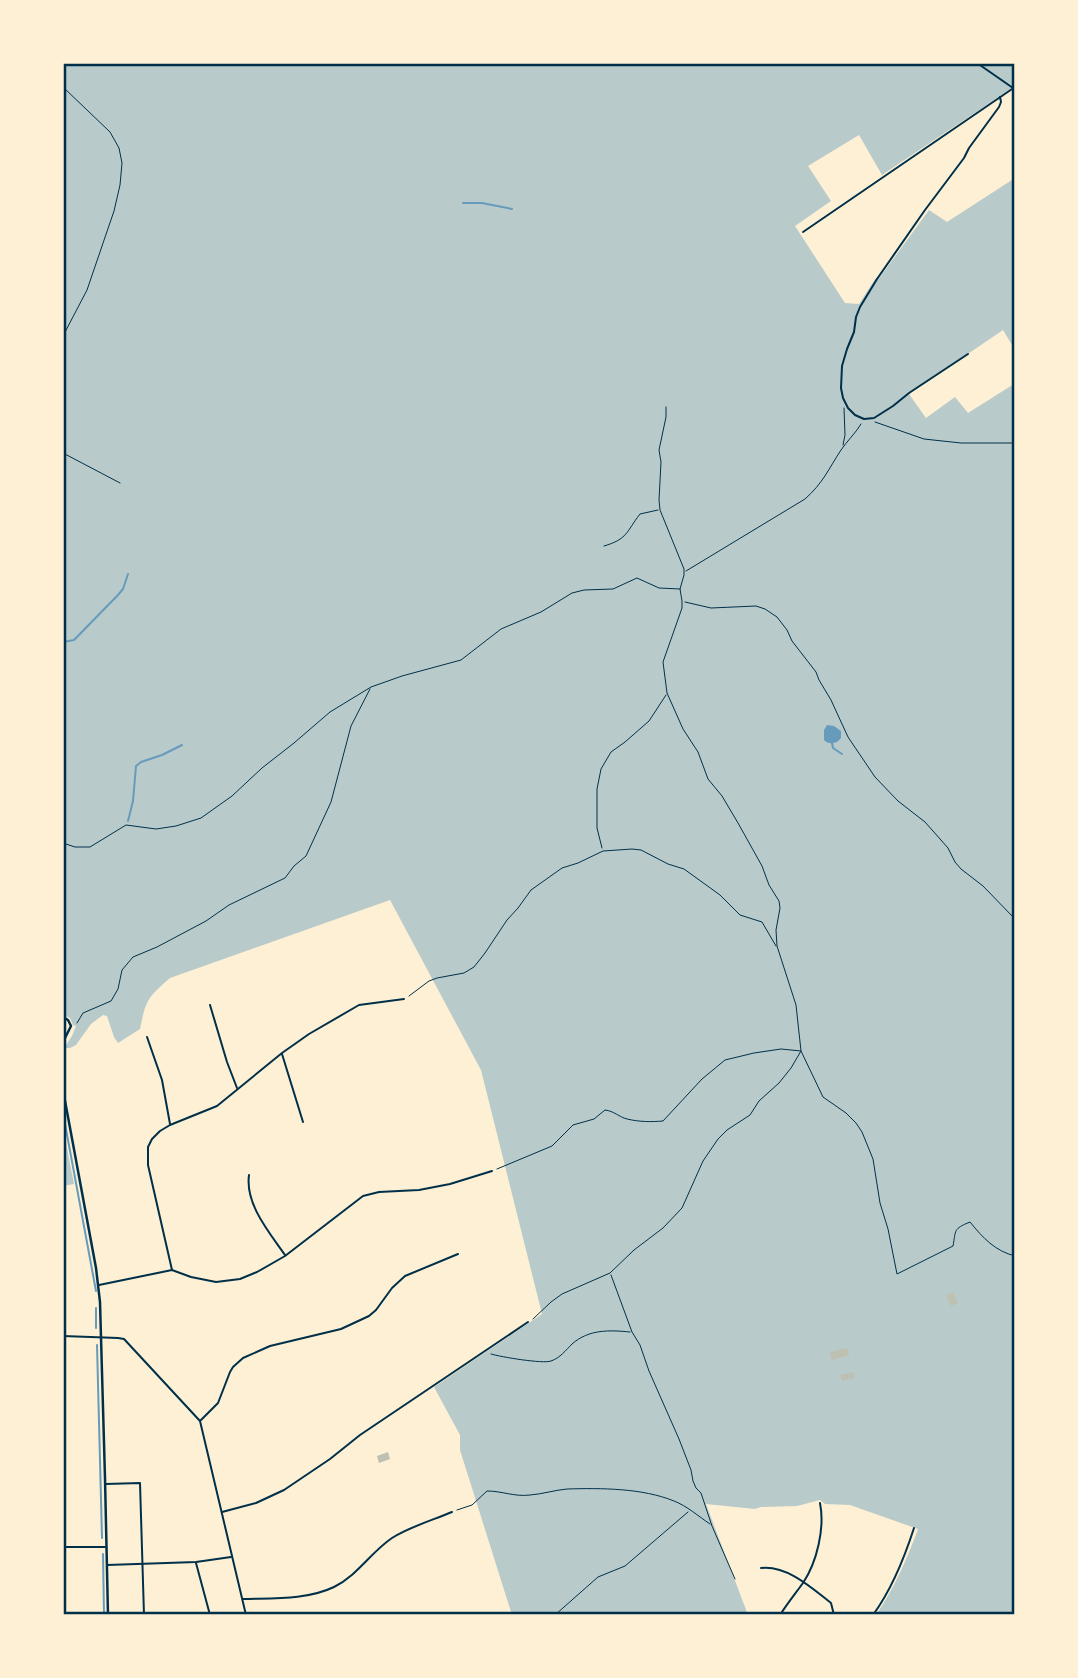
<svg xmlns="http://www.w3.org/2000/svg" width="1078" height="1678" font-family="Rubik,sans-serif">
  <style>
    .green { fill: #b9caca }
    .water { fill: #669bbc }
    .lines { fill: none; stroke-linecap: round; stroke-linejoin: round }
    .stream { stroke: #669bbc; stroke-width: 2 }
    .building { fill: #bec0b2 }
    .path { stroke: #003049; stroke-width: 1 }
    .minor { stroke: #003049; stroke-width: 2 }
    .tertiary { stroke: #003049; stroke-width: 2.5 }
    .neatline { fill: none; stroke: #003049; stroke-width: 2.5 }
  </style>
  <rect width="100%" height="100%" fill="#fdf0d5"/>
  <g class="green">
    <path d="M63,63h952v23l-133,89 -23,-40 -51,31 23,35 -36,25 50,77 14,1 16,-25 5,-2 49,-67 18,12 68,-44v172l-12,-20 -94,64 17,24 29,-21 13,16 46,-29 -2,-10 3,-2v1243h-139c18,-26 31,-56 42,-86l-68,-24 -25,-1 -5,-4 -23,6 -36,1 -6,2 -49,-5 42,111h-236l-52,-165v-15l-26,-48 108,-73 -61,-244 -91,-170 -220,78c-23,20 -24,22 -30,51l-22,14 -4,-6 -7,-21 -4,-1 -12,9 -15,21 -6,3h-6l8,-12 4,-10 -3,-1 -3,-7 -7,-3z"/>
    <polygon points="63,1132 64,1133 74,1184 63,1186"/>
  </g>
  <path class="water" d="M827,725l7,1 7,5v7c-4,6 -12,7 -17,2v-10z"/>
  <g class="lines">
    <g class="stream">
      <polyline points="463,203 482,203 512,209"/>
      <polyline points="63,642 74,640 118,595 123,589 128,574"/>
      <polyline points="832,743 833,748 842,754"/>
      <polyline points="128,821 133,801 136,766 141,762 162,755 182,745"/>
      <polyline points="63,1113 96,1291"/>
      <polyline points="96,1308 96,1328"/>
      <polyline points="97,1345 102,1538"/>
      <polyline points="103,1554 104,1615"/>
    </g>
  </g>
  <g class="building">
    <polygon points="953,1292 958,1303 951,1306 946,1295"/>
    <polygon points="847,1348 849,1355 832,1360 830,1352"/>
    <polygon points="853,1372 854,1378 842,1381 840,1375"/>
    <polygon points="388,1452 390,1459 379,1463 377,1456"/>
  </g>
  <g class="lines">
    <g class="path">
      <polyline points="63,87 110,132 119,148 122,163 120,185 114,211 87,290 63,336"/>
      <path d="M666,407v10l-7,33 2,12 -2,38 1,10 24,59v6l-4,14 2,12v7l-19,54 4,31 16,36 15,23 10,27 14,17 16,27 24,43 7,19 10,16 1,7 -4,22 1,16 19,59 5,46 22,46 23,16 10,10 6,9 11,27 7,44 8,26 9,45 56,-28c3,-16 0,-17 17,-24 13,16 25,29 45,34"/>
      <polyline points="875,422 924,439 961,443 1015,443"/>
      <polyline points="843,445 845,435 844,408"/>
      <polyline points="63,453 120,483"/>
      <path d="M604,546c24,-7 22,-14 36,-32l18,-4"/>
      <path d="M686,571l119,-72c18,-16 23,-29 36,-49 6,-9 14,-16 20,-26"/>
      <polyline points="685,602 711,608 756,606 765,609 777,617 787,630 792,641 816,672 819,680 831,700 848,737 875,777 898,801 925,822 948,848 955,862 961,869 983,886 1015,919"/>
      <polyline points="63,843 75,847 90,847 126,825 156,829 176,826 201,818 232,796 262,768 294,743 330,712 371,687 402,676 461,660 501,629 541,612 572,593 584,590 613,589 637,578 659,588 680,589"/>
      <polyline points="602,848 597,828 597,789 601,769 611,752 625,742 649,721 666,695"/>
      <polyline points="409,996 429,981 437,978 464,973 474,967 485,953 507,920 518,908 531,890 562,868 578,863 603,851 632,849 641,850 668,864 684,869 720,895 740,915 762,922 776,946"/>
      <polyline points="77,1023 83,1013 111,1001 118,989 122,970 133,957 157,947 206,921 229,905 285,878 294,866 306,856 331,802 351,726 370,689"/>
      <path d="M497,1169l55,-23 21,-21 21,-6 11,-9c9,1 14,7 22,9 13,3 24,3 36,2l39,-42 23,-19 29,-7 27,-4 20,2 -10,17 -12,15 -20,18 -9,14 -23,15 -9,9 -15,22 -21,47 -19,20 -29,22 -24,23 -48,21 -11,8 -18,17"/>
      <polyline points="611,1275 632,1332 640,1345 649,1371 679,1439 691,1470 693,1481 696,1488 701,1493 712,1526 735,1579"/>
      <path d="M491,1354c10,3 52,10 60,7 9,-3 15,-11 21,-17 17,-15 38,-14 58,-12"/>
      <path d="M457,1510l15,-5 15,-14c15,0 28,6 43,4 13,-1 25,-5 37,-6 34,-1 75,-1 107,12 13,5 24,15 36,23"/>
      <polyline points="555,1615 598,1577 625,1566 688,1512"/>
    </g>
    <g class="minor">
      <polyline points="977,63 1013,88"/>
      <polyline points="803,232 1015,87"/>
      <polyline points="968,354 909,393 893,406 874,418 864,419 855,415 848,408 843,398 841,388 842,366 847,349 854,332 856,317 860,307 877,279 925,210 964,158 969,148 999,107 1001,102 1000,97"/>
      <polyline points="210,1005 227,1062 237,1088"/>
      <polyline points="147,1037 162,1080 170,1124"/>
      <polyline points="282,1054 303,1122"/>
      <path d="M249,1175c-4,29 20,57 36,80"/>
      <polyline points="172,1270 148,1165 148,1147 152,1139 160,1131 170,1125 217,1106 282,1053 309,1034 359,1005 404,999"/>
      <polyline points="99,1285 172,1270 191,1277 216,1282 240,1279 257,1272 285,1256 363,1196 379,1192 419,1190 450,1184 492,1171"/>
      <polyline points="63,1336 118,1338 124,1339 200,1421 246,1615"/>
      <polyline points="201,1420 218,1403 230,1372 233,1367 243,1358 270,1346 341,1329 369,1316 376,1310 392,1288 405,1276 458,1254"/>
      <polyline points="106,1484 140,1483 144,1615"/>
      <polyline points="222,1512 256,1503 284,1490 330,1459 360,1435 528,1322"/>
      <polyline points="63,1547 105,1547"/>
      <polyline points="196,1563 210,1615"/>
      <polyline points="107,1565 196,1562 231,1557"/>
      <path d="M761,1568c26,-3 51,20 70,35l3,12"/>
      <path d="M243,1599c30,-1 64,1 91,-12 24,-12 37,-35 58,-49 17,-11 41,-18 60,-26"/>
      <polyline points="475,1615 479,1615"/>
      <path d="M780,1615c7,-11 15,-21 23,-32 14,-21 22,-55 17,-80"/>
      <path d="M873,1615c19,-26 31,-56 41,-87"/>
    </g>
    <g class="tertiary">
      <polyline points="63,1017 68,1020 71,1026 63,1042"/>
      <polyline points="63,1090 96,1268 100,1302 105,1478 108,1615"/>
    </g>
  </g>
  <rect width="1078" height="1678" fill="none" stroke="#fdf0d5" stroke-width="130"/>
  <rect x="65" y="65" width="948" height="1548" class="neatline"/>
</svg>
